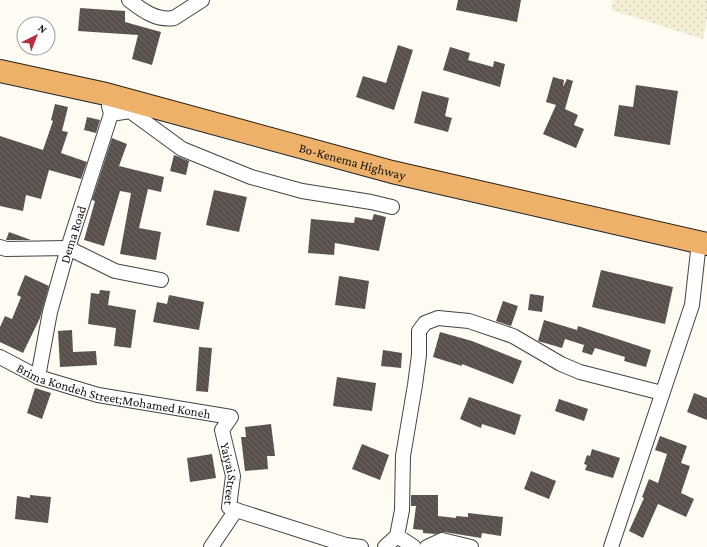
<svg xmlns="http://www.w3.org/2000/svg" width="707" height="547" font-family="'Crimson Pro',serif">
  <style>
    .farmland { fill: url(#farmland-dots) }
    .building { fill: url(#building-back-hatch) }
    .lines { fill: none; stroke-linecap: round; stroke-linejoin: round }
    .minor-casing { stroke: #434343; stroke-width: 16 }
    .trunk-casing { stroke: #212121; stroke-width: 24 }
    .minor { stroke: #fff; stroke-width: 14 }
    .trunk { stroke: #eeb16a; stroke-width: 22 }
    .labels { text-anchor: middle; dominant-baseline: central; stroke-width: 4; stroke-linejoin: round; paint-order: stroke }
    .street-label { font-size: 13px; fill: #101010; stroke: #fff }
  </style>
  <defs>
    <pattern id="farmland-dots" width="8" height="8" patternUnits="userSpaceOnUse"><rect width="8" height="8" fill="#f3eed4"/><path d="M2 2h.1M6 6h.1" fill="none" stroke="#cfcbb5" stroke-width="1.8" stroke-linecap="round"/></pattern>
    <pattern id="building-back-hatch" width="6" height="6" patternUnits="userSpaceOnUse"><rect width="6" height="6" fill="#58504c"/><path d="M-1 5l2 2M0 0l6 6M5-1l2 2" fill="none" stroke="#6b6561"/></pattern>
  </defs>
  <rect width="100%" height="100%" fill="#fefbf3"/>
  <polygon class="farmland" points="613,0 707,0 707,18 703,39 611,10"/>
  <g class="building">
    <polygon points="458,0 521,0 517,22 456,10"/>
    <polygon points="80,8 125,11 125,22 161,32 152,65 132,59 138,35 78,31"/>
    <polygon points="398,45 413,50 394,110 356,97 363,76 386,83"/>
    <polygon points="450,47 470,53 468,60 493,67 494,61 505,64 500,87 443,70"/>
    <polygon points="553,77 564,80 563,87 567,79 573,81 565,109 578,115 574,125 584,129 576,148 543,134 556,105 546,102"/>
    <polygon points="636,85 678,91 670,145 614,136 619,105 633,107"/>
    <polygon points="422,91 449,98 445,116 452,118 448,132 414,123"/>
    <polygon points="55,104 68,107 62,131 68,132 61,153 87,162 81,179 49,170 41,199 26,195 23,211 0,206 0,136 43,150 53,121 51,120"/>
    <polygon points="87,117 100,120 96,133 84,130"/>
    <polygon points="112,138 127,144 119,166 164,177 161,192 148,189 139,228 161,232 156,260 120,254 131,193 120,191 104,246 84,240 95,201 92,200"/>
    <polygon points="174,155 189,161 186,175 170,171"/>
    <polygon points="214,190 247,197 239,232 206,225"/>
    <polygon points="374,214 386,217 379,251 335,243 334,255 308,253 311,219 354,223 355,217 372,220"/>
    <polygon points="9,232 31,240 6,240"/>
    <polygon points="601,270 673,287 665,324 592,307"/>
    <polygon points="25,275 49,286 40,318 23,353 0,342 0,327 5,316 12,319 21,297 17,295"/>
    <polygon points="339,276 369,281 365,309 335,305"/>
    <polygon points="100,290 110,291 108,305 136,310 131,348 114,346 116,328 88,324 91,293 99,294"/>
    <polygon points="530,294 544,296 542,312 528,310"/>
    <polygon points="169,295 204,302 199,330 153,322 157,302 167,304"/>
    <polygon points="503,301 518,306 511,326 496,321"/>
    <polygon points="544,320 577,330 578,326 651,350 646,367 624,361 625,357 595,348 592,355 582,352 584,345 565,339 562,348 538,341"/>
    <polygon points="72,330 73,352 96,351 97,365 60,367 58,331"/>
    <polygon points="440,332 472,341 522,361 513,384 462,364 462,366 433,357"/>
    <polygon points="199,347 212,348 208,392 196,391"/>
    <polygon points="383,350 402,353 401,368 381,366"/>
    <polygon points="337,377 376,383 372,411 333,406"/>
    <polygon points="35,388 51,393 42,419 27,413"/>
    <polygon points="694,393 707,398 707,420 687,412"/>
    <polygon points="469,397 521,415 515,435 482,424 481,428 460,419"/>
    <polygon points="559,399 588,409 584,421 555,411"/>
    <polygon points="271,424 275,456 267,456 268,469 245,471 241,437 246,437 245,427"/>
    <polygon points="660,436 687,446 681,463 690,466 681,493 694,499 686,517 658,504 643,538 629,531 644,498 642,497 649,479 658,483 667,454 655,450"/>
    <polygon points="362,444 389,455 380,480 352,469"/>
    <polygon points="592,449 620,458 613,478 585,470 587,465 584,464 587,455 590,456"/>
    <polygon points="212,454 216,478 190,482 187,458"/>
    <polygon points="531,471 556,481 549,499 524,489"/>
    <polygon points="30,495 51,497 48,523 15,519 17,496 30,498"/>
    <polygon points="411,495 438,495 438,516 456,518 456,516 468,517 468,513 503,517 501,536 482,533 481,538 444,532 435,534 423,533 423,530 413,529 416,506 411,506"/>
  </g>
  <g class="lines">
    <defs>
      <g id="minor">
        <path d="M129,0c13,10 27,21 45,18l28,-18"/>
        <polyline points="111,114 130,111 182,149 251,177 302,191 371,202 392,207"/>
        <polyline points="0,247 6,249 68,248 115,271 161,280"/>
        <path id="s1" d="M0,357l38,20 60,18 133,22 -9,13 11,46 -4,31 7,3 -25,37"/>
        <path id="s2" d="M38,377l12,-65 18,-64 43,-134 -2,-8"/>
        <polyline points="236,510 346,545 361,547"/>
        <polyline points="385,547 397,536"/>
        <polyline points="414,547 397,536 402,510 403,456 415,385 419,355 419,331 425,323 438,318 469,321 513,336 561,364 580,372 662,393"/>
        <polyline points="427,547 442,540 471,547"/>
        <polyline points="611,547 692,305 699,242"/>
      </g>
      <g id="trunk">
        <path id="s3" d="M0,71l106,23 286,78 315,72"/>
      </g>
    </defs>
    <use href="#minor" class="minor-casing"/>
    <use href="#trunk" class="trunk-casing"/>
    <use href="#minor" class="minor"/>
    <use href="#trunk" class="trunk"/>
  </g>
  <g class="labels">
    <g class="street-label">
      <text stroke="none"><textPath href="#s3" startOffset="364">Bo-Kenema Highway</textPath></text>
      <text stroke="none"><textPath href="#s2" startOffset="147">Dema Road</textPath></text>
      <text stroke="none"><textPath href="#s1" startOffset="120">Brima Kondeh Street;Mohamed Koneh</textPath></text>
      <text stroke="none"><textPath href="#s1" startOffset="301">Yaiyai Street</textPath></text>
    </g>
  </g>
  <g transform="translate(36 36) rotate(42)"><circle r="19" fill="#ffffff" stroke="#9f9f9f"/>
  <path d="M0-3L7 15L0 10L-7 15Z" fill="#b82f3f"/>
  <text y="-6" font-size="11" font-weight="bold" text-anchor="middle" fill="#101010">N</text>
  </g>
</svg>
